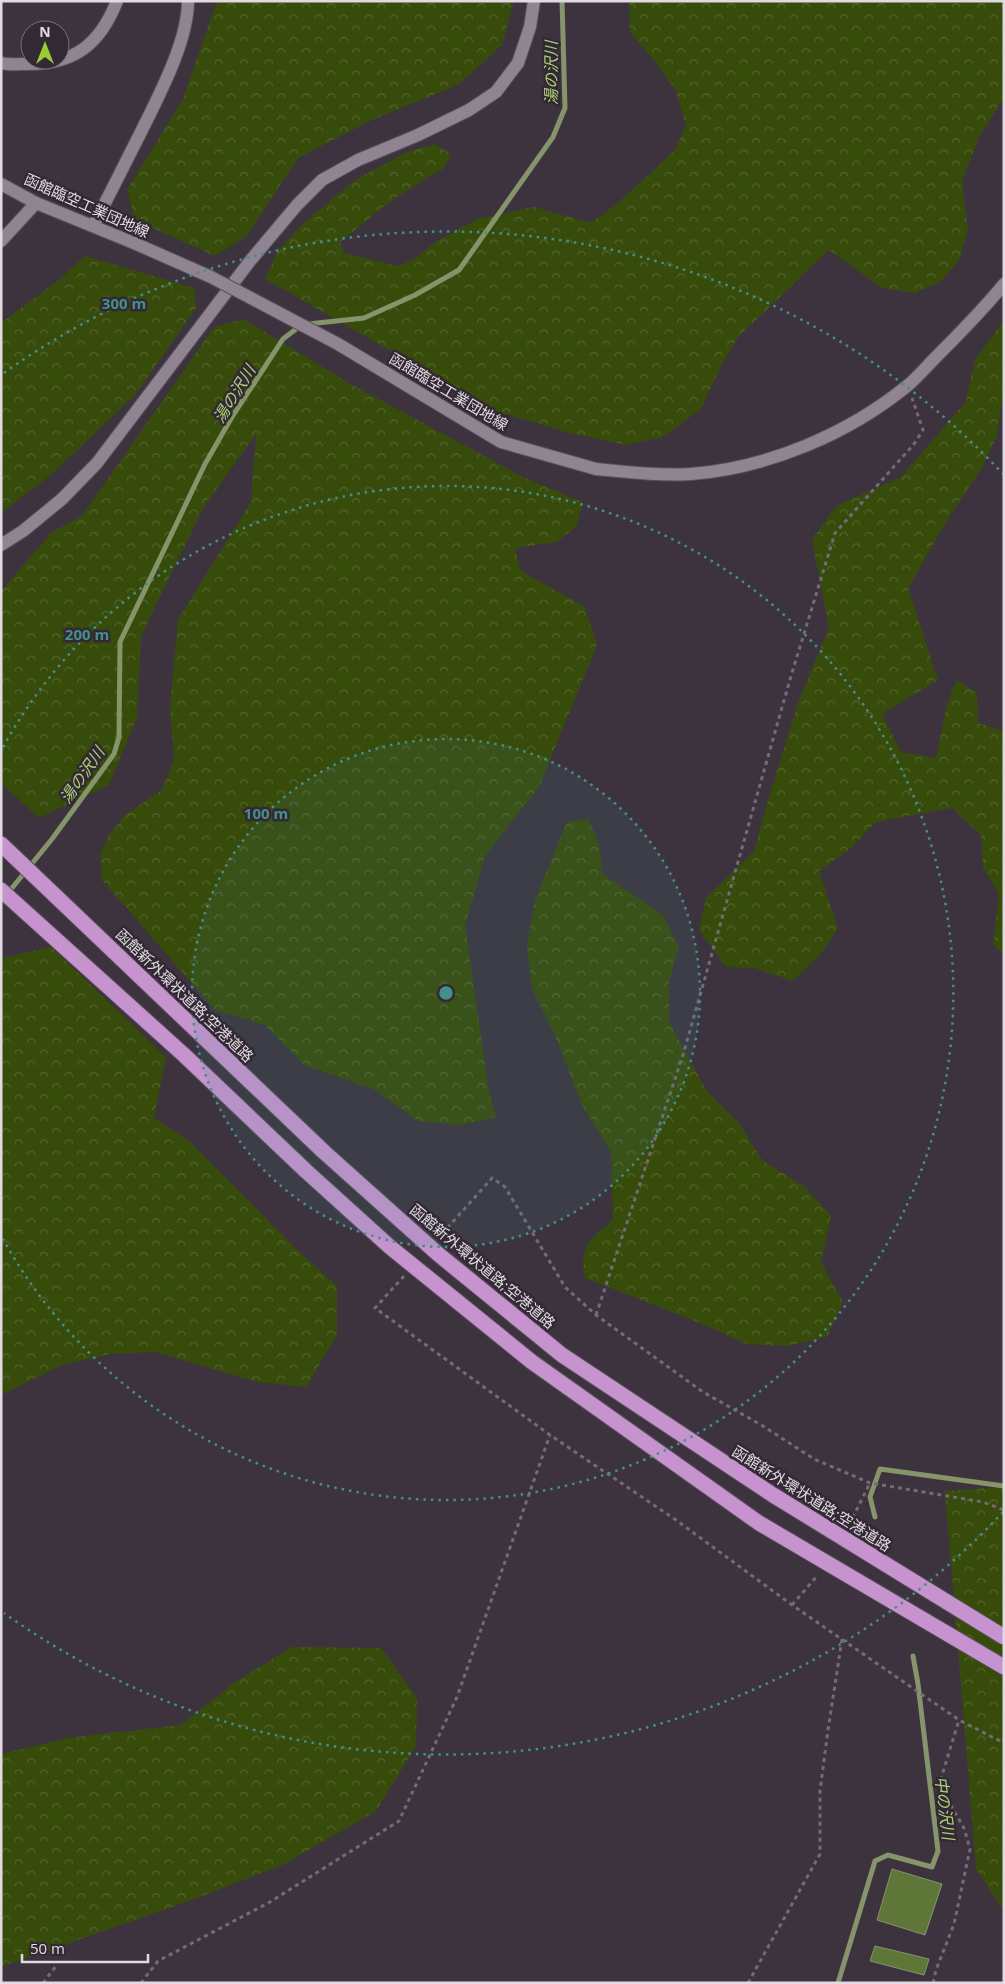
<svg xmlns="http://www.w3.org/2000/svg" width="1005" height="1984" font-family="'Open Sans','Noto Sans JP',sans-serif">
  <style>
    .forest { fill: url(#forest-crowns) }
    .water { fill: #5e7637; stroke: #85946a }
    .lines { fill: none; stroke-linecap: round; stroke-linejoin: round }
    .stream { stroke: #85946a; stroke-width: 5 }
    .street-casing { stroke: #59505a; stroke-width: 14 }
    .secondary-casing { stroke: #59505a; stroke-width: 14 }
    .highway-casing { stroke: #59505a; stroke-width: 17 }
    .path { stroke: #746b76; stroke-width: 3; stroke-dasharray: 4 4; stroke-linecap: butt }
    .street { stroke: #908392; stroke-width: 12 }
    .secondary { stroke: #908392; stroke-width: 12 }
    .highway { stroke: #c693ce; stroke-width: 15 }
    .secondary-bridge-casing { stroke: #59505a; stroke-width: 14; stroke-linecap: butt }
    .secondary-bridge { stroke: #908392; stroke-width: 12 }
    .ring { fill: none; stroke: #448f8b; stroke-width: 2.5; stroke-dasharray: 2.5 5 }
    .labels { text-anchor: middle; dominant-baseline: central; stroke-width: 5; stroke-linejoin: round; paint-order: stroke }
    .street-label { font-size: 15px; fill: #e1dae2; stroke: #332934 }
    .water-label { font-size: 16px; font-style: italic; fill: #aed176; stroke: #332934 }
    .centre { fill: #448f8b; stroke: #332934; stroke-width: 2.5 }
    .ring-label { font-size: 15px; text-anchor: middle; font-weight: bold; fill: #448f8b; stroke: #332934; stroke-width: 5; stroke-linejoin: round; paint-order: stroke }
  </style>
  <defs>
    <pattern id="forest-crowns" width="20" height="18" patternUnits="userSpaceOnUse" patternTransform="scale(1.25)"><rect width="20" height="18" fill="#374b0b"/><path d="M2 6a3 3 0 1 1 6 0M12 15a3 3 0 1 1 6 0" fill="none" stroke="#54642e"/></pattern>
  </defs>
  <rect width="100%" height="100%" fill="#3d333f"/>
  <g class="forest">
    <polygon points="217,1 514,1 502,45 458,85 374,119 298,158 247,236 215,256 135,220 127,190 183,99"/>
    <polygon points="629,1 1004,1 1004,101 1001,102 979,137 962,182 968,231 959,260 940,282 915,293 882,288 829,250 738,337 721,366 701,409 663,437 626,445 566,432 496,411 265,279 279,249 305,222 355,180 407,152 435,144 451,154 444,168 392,200 340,242 344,253 398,266 412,260 439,240 478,219 534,207 591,223 616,205 675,150 686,125 675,89 656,63 630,32"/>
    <polygon points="85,256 194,288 196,308 136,394 52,474 1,513 1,323 60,279"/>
    <polygon points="243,319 351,384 523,477 583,502 576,527 556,542 515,548 521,571 585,607 597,645 539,787 485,856 465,925 489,1092 496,1117 460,1125 418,1121 375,1090 304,1065 265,1025 215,1010 102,880 100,854 109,835 125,815 162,790 174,759 170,707 178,620 251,502 256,434 203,508 141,636 137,718 109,785 39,818 1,783 1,591 52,532 82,516 214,327"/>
    <polygon points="1004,320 1004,399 1002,401 997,436 983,466 949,517 908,588 938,680 882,714 901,752 936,758 947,705 956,680 977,693 978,723 1004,731 1004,955 993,944 999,895 983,867 981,835 952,808 876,822 850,849 819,871 838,928 820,955 793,981 754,968 726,967 699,930 706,898 754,851 766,807 799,700 829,628 812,540 836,506 901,477 965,403 975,360"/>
    <path d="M588,819c11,21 14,32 14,55l60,40 17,33 -10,34v41l37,68 32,32 25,39 42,26 26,29 -10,46 22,40 -16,35 -40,9 -40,-2 -52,-23 -110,-43c-6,-35 5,-37 28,-59l-2,-67 -29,-47 -25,-65 -25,-51 -5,-43 8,-46 32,-78z"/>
    <polygon points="51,947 166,1057 154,1118 189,1141 294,1247 337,1286 337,1335 306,1387 257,1382 155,1352 110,1354 62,1365 1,1395 1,958"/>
    <polygon points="1004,1487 1004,1911 976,1869 945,1491"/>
    <polygon points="292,1647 381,1648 417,1698 416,1746 376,1811 283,1865 181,1904 1,1967 1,1754 67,1738 181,1725 235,1682"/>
  </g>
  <g class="water">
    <polygon points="892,1869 942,1884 925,1935 877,1920"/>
    <polygon points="875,1946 929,1959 924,1975 870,1961"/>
  </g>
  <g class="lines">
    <g class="stream">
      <polyline points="308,324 364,318 415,295 459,270 553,137 565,108 562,1"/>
      <polyline points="6,892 12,888 52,839 114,754 119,737 120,642 205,464 232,417 283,339 300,326"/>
      <polyline points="875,1517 870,1497 880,1469 1004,1486"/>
      <polyline points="838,1983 875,1861 888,1855 932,1867 938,1851 918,1684 913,1656"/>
    </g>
    <defs>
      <polyline id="street" points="1,241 36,203"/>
      <g id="secondary">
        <path d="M1,63c9,2 19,1 27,1 47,0 72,-20 89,-63"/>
        <polyline points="1,184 36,203 134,243"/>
        <path d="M93,226c16,-30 31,-61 47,-92 18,-37 48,-92 48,-133"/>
        <path d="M596,469c31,3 64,7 95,5 77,-6 157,-40 216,-88 10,-8 20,-20 29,-29 24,-24 47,-47 68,-73"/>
        <polyline points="1,545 23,531 62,499 97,463 250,261 297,205 322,180 358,160 418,135 469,110 496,92 518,63 530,27 534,1"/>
      </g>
      <g id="highway">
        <polyline points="1,844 324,1152 438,1254 562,1355 773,1495 1004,1637"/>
        <polyline points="1,890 184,1055 306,1171 390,1247 532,1362 759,1523 1004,1667"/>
      </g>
    </defs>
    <use href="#street" class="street-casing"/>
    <use href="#secondary" class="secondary-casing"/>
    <use href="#highway" class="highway-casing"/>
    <g class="path">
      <polyline points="442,1234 492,1178 505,1187 565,1287 596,1315 703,1392 763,1426 814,1459 870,1483 983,1502 1004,1510"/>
      <polyline points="404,1276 375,1308 550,1435 676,1520 792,1605 959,1720 1004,1743"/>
      <polyline points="596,1315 683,1055 791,676 835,533 914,444 923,430 912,398"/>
      <polyline points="849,1525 870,1483"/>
      <polyline points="792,1605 818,1575"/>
      <polyline points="43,1983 56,1966"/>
      <polyline points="141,1983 158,1961 270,1902 399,1821 457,1697 550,1435"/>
      <polyline points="748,1983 820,1854 820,1791 828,1730 842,1639"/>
      <polyline points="933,1983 936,1970 954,1924 970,1849 964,1828 939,1785 959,1720"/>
    </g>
    <use href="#street" class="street"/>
    <use href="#secondary" class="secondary"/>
    <use href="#highway" class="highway"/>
    <defs>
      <polyline id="secondary-bridge" points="134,243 211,277 338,344 501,442 596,469"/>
    </defs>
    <use href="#secondary-bridge" class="secondary-bridge-casing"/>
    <use href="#secondary-bridge" class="secondary-bridge"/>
  </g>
  <circle cx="446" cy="993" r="254" fill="#448f8b" fill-opacity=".12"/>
  <g class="ring">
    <circle cx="446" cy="993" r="254"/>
    <path d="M3 747A507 507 0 1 1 3 1239"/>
    <path d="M1003 1512A761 761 0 0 1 4 1613M4 373A761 761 0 0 1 1003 474"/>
  </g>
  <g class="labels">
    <g class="street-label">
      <text transform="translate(87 205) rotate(24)">函館臨空工業団地線</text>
      <text transform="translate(449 391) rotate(31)">函館臨空工業団地線</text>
      <text transform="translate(185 995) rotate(44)">函館新外環状道路;空港道路</text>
      <text transform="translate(483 1266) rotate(40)">函館新外環状道路;空港道路</text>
      <text transform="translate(812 1498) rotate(32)">函館新外環状道路;空港道路</text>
    </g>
    <g class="water-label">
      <text transform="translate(551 73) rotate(-90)">湯の沢川</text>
      <text transform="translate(234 394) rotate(-58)">湯の沢川</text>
      <text transform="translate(82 775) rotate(-55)">湯の沢川</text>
      <text transform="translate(945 1808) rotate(83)">中の沢川</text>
    </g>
  </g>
  <circle cx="446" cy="993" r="8" class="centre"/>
  <g class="ring-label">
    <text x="124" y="309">300 m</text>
    <text x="87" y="640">200 m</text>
    <text x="266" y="819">100 m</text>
  </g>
  <rect width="1005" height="1984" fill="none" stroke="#e1dae2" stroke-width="5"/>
  <g transform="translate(45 45)"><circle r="24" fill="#332934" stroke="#79707a"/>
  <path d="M0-4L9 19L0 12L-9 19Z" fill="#9acb35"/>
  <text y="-8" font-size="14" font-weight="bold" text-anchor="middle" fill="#e1dae2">N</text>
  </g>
  <path d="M22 1954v8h126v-8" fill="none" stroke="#e1dae2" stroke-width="2.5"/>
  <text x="30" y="1954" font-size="15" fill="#e1dae2" stroke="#332934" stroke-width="4" paint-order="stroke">50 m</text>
</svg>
